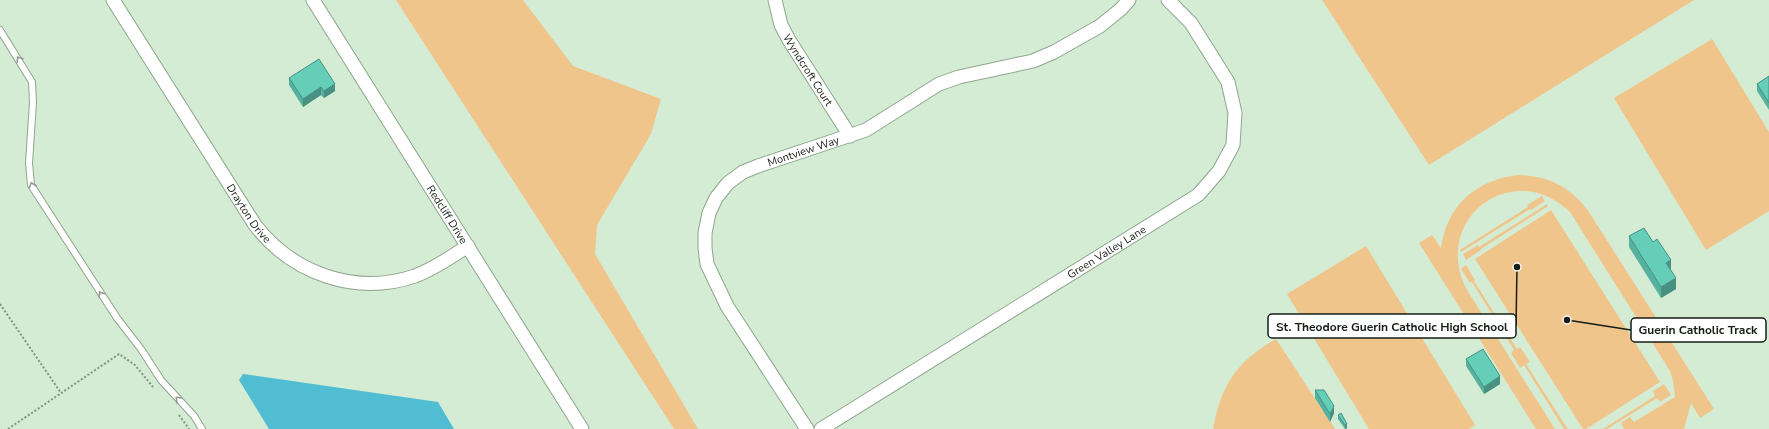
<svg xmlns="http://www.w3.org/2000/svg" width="1769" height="429" font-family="'Nunito Sans',sans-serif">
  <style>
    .green { fill: #f0c58c }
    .water { fill: #51bdd3 }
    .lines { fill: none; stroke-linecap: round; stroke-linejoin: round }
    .service-casing { stroke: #8fa48e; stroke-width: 8 }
    .minor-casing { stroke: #8fa48e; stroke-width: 15 }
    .path { stroke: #829281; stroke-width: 2; stroke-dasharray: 2 2; stroke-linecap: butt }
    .service { stroke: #fff; stroke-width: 6 }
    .minor { stroke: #fff; stroke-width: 13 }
    .wall { fill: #57b19f }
    .shaded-wall { fill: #479082 }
    .building { fill: #65ceb9; stroke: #479082 }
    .oneway { stroke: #969a96 }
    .labels { text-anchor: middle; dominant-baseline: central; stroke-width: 3.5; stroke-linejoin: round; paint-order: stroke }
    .street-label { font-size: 11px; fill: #161e16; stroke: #fff }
    .leader { fill: none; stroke: #161e16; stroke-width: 1.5 }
    .callout-dot { fill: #161e16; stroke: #fff; stroke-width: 1.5 }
    .callout { fill: #fff; stroke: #161e16; stroke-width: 1.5 }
    .callout-label { font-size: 12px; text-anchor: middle; font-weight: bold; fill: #161e16 }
  </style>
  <rect width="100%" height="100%" fill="#d5ecd4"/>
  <g class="green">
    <polygon points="396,0 523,0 573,66 661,99 651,134 597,225 595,254 698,429 674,429"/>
    <polygon points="1322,0 1694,0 1429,165"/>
    <polygon points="1712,39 1769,132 1769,211 1706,250 1614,98"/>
    <path d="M1518,175c31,1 53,12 71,37l125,197 -14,9 -9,-15 -7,26h-60l-3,-6 9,-6 4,5 41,-25 -2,-16 -3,-10 -100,-159c-57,-55 -140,7 -103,78l88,139h-19l-117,-186 13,-8 9,13c6,-43 35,-68 77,-73z"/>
    <polygon points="1542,196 1545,201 1531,210 1530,209 1461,252 1460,250 1528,207 1527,205"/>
    <polygon points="1547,204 1548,206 1481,249 1481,250 1466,260 1463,254 1478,245 1479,247"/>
    <polygon points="1551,210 1660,382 1586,429 1583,429 1475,259"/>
    <polygon points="1366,246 1475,425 1469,429 1369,429 1287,294"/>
    <polygon points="1466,265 1475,280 1474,281 1517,349 1520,347 1530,362 1526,364 1567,428 1569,429 1564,429 1524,365 1520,368 1511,353 1514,350 1472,282 1470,283 1461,269"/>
    <path d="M1276,339l59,90h-122c8,-44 24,-68 63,-90z"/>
    <polygon points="1664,384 1671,395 1660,402 1657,398 1607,429 1603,429 1655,396 1653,391"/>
  </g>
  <polygon class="water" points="243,374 438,402 454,429 269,429 239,380"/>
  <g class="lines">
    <defs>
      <polyline id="service" points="0,30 32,82 33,102 29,163 31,185 117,318 141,349 161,380 194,416 202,429"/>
      <g id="minor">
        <path id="s1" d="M113,0l142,225c38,49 101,71 160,51 19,-7 36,-19 53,-30"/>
        <path id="s2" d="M313,0l269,429"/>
        <path id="s3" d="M775,0l6,25 8,15 61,96"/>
        <path id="s4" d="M807,429l-80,-123 -20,-42 -2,-16v-15l4,-20 7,-15 12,-15 15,-11 15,-6 108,-36 73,-46 20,-7 74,-16 21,-9 46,-26 21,-17 8,-9"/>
        <path id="s5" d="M821,429l377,-234 21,-24 14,-26 2,-32 -7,-31 -37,-59 -23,-23"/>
      </g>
    </defs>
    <use href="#service" class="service-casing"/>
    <use href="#minor" class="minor-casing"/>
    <g class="path">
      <polyline points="0,304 61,393"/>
      <polyline points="179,415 189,429"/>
      <polyline points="8,429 119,354 135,365 153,387"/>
    </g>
    <use href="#service" class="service"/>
    <use href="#minor" class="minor"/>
  </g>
  <g class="wall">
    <polygon points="1769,76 1769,110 1757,91 1757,84"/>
    <polygon points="289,78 335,91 324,98 321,95 303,107 289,85"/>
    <polygon points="1629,236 1671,270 1676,289 1661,298 1629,247"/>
    <polygon points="1466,359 1500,384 1484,394 1466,366"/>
    <polygon points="1315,390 1334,413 1330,422 1315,398"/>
    <polygon points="1338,415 1347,428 1345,429 1338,419"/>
  </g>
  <g class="shaded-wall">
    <polygon points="335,84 335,91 324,98 324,91"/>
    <polygon points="321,87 321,95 303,107 303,99"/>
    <polygon points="1671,260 1671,271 1666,263"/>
    <polygon points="1676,278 1676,289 1661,298 1661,287"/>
    <polygon points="1500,376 1500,384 1484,394 1484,387"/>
    <polygon points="1334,406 1334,413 1330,422 1330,414"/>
    <polygon points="1347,424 1347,428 1345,429 1345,425"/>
  </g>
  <g class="building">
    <polygon points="319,59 335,84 324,91 321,87 303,99 289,78"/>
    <polygon points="1769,76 1769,103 1757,84"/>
    <polygon points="1644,228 1653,242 1657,239 1671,260 1666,263 1676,278 1661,287 1629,236"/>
    <polygon points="1483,349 1500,376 1484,387 1466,359"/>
    <polygon points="1315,390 1324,390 1334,406 1330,414"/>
    <polygon points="1341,413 1347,424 1345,425 1338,415"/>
  </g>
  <defs><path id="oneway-chevron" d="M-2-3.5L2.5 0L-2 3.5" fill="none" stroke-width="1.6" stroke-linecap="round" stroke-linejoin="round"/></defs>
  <g class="oneway">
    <use href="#oneway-chevron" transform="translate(19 59) rotate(-123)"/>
    <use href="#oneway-chevron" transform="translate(32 185) rotate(-109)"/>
    <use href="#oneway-chevron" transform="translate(101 294) rotate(-123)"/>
    <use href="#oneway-chevron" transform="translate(178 399) rotate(-135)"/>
  </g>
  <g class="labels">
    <g class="street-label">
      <text stroke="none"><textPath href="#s3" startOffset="78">Wyndcroft Court</textPath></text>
      <text stroke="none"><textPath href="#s4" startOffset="363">Montview Way</textPath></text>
      <text stroke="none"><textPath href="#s1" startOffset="253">Drayton Drive</textPath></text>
      <text stroke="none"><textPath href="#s2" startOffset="253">Redcliff Drive</textPath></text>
      <text stroke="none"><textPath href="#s5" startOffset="336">Green Valley Lane</textPath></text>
    </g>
  </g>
  <path class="leader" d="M1517 267L1516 326M1567 320L1631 330"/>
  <g class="callout-dot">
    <circle cx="1517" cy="267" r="4"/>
    <circle cx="1567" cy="320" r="4"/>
  </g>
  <g class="callout">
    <rect x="1268" y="314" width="248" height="24" rx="4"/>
    <rect x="1631" y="318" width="135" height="24" rx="4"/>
  </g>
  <g class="callout-label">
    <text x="1392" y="331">St. Theodore Guerin Catholic High School</text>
    <text x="1698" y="334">Guerin Catholic Track</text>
  </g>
</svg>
